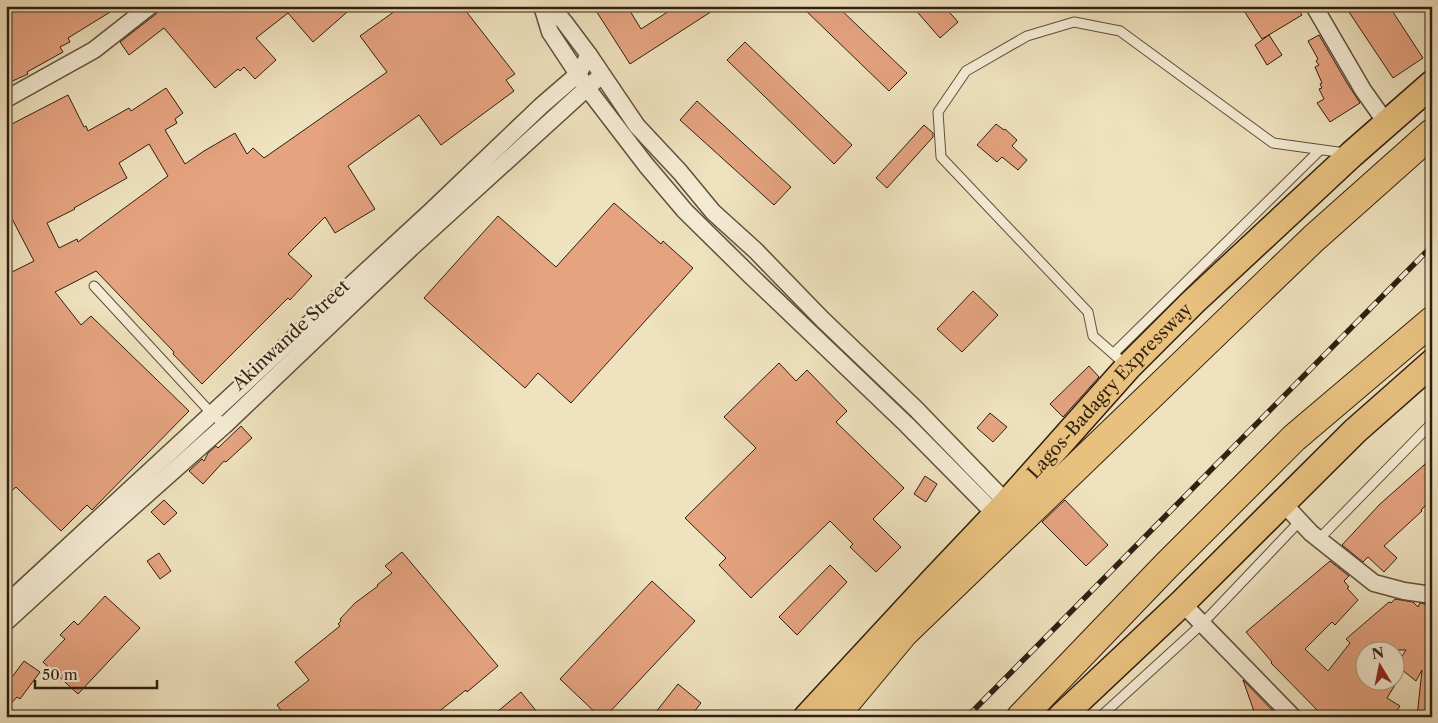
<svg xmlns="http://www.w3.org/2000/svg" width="1438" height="723" font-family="'Libre Caslon Text',serif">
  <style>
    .building { fill: #e5a380; stroke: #301e0f; fill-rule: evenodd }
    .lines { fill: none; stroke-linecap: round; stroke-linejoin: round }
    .lane-casing { stroke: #604f3b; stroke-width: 11 }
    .street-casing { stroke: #604f3b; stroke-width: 19 }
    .primary-casing { stroke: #301e0f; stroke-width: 29 }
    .highway-casing { stroke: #301e0f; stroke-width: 30 }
    .lane { stroke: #f5ecd5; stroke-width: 9 }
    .street { stroke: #f5ecd5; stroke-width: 16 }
    .primary { stroke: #e8c17f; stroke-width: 26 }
    .highway { stroke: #e8c17f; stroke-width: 28 }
    .rail-casing { stroke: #301e0f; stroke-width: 5.5 }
    .rail { stroke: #f5ecd5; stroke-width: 4; stroke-dasharray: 11; stroke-linecap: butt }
    .labels { text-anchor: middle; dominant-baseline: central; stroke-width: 5; stroke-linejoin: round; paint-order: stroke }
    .street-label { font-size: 18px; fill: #301e0f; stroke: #f5ecd5 }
  </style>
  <rect width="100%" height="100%" fill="#efe2be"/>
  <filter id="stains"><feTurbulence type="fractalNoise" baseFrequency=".004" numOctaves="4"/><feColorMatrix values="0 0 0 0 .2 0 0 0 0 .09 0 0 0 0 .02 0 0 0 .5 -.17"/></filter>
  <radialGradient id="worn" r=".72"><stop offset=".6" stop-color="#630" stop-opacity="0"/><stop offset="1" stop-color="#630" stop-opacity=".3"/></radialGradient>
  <g class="building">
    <polygon points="6,6 120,6 68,38 70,42 60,47 63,52 27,72 28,74 6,84"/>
    <polygon points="161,6 354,6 313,42 288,13 256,38 276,60 255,79 244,67 240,71 238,69 215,88 164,28 129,55 120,42 156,14"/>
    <path d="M402,6h60l53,68 -9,6 8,11 -73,54 -22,-30 -71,51 27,43 -40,24 -10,-16 -37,37 24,22 -22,24 -2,-2 -86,86 -29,-30 1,-2 -78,-81 -41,21 26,33 10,-9 98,95 -97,99 -5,-5 -26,26 -45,-44 -10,9v-221l28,-14 -26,-50 3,-1 -5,-9v-74l62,-32 16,32 2,-1 2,5 41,-23 2,3 35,-23 17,25 -8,6 2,4 -12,7 20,34 19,-13 31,-18 12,21 6,-6 11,10 123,-86 -27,-36zM149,144l19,32 -90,66 -1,-3 -18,9 -12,-25 28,-14 -1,-1 53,-30 -8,-15z"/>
    <polygon points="593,6 627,6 641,29 677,6 720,6 630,64"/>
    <polygon points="801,6 837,6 907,73 889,91"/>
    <polygon points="912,6 944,6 958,22 940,38"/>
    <polygon points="1241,6 1296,6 1302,15 1262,39"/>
    <polygon points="1345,6 1389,6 1423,58 1393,78"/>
    <polygon points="1269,35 1282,55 1267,65 1255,45"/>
    <polygon points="1319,35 1347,83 1360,103 1330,122 1317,103 1324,99 1319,89 1322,88 1320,84 1322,83 1315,67 1319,65 1316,61 1318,59 1308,41"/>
    <polygon points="745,42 852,145 834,164 727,60"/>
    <polygon points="697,101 791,187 774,205 680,120"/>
    <polygon points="996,124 1004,130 1005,129 1017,140 1012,146 1027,160 1018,170 1002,157 997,162 977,145"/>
    <polygon points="924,125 933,133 933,137 887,188 876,178"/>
    <polygon points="614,203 661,244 663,241 693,268 571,403 538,373 525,388 424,298 498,216 556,267"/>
    <polygon points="973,291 998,315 962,352 937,329"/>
    <polygon points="779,363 796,381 807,370 847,411 836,422 904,488 873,519 901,547 876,572 850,547 853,544 830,521 751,598 719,565 726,558 685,518 756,448 724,417"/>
    <polygon points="1089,366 1099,377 1063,417 1050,404"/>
    <polygon points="990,413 1007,427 993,442 977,428"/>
    <polygon points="241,426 252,438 226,462 224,461 203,484 189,471 202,459 204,461 208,453 216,446 218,448"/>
    <polygon points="1432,458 1432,499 1421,510 1422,511 1384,546 1397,558 1384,572 1368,557 1363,562 1342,545 1380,504"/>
    <polygon points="925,476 937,484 926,502 914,494"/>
    <polygon points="164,500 177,513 164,525 151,512"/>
    <polygon points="1065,500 1108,545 1086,566 1042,522"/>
    <polygon points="402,552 498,666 467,692 466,690 432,717 286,717 277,705 309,680 295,662 340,626 338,624 341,621 340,619 355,603 378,586 377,585 392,573 385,566"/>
    <polygon points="159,553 171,571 160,579 147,561"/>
    <polygon points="1330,561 1349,576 1344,581 1349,587 1347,588 1358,600 1335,625 1332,622 1305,649 1328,671 1350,643 1346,639 1389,602 1391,603 1395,599 1413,602 1418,607 1420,603 1432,605 1432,655 1427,663 1432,663 1432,707 1430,717 1417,717 1422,670 1416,681 1396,665 1406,650 1366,650 1366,680 1398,680 1387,698 1400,706 1393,717 1324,717 1271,663 1272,662 1246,632"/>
    <polygon points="830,565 847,582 797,635 779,617"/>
    <polygon points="652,581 695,621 605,717 600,717 560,679"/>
    <polygon points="105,596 140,628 78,694 43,662 65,639 60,635 74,621 78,625"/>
    <polygon points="24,661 40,672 20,699 17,697 6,709 6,685"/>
    <polygon points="1243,680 1278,716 1279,717 1256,717"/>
    <polygon points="678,684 701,703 690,717 652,717"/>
    <polygon points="521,692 541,717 491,717"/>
  </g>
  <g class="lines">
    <defs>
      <g id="lane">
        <polyline points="94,286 212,414 225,425"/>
        <polyline points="1114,353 1320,150"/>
        <polyline points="1126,365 1093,336 1088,312 941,157 938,112 966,71 1027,36 1074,22 1120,31 1273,143 1345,153"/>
        <polyline points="1319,539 1432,423"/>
        <polyline points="1100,717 1202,624 1300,521"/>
      </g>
      <g id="street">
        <polyline points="542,6 550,32 587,88 646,165 685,211 750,275 907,425 996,515"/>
        <polyline points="551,6 565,23 589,55 637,126 680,172 713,212 755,250 822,319 916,409 1007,503"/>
        <polyline points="1314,6 1363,90 1387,124"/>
        <polyline points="6,99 94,50 150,6"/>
        <polyline points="1282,502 1311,533 1374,583 1404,591 1432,595"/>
        <polyline points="1182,603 1293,717"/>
        <polyline points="6,604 431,211 541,106 578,74 589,55"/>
        <polyline points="6,622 100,536 225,425 411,248 587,88 602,75"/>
      </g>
      <g id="primary">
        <path id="s1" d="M807,717l125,-135 75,-79 121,-136 64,-64 160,-149 80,-70"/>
        <polyline points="1061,717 1182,603 1355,431 1432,363"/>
      </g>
      <g id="highway">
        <polyline points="834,717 904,633 1313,239 1432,133"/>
        <polyline points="1021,717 1167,565 1294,438 1432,321"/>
      </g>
    </defs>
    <use href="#lane" class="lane-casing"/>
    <use href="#street" class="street-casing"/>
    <use href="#primary" class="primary-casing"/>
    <use href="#highway" class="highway-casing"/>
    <use href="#lane" class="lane"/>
    <use href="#street" class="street"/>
    <use href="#primary" class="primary"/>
    <use href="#highway" class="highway"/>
    <defs>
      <polyline id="rail" points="967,717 1432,246"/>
    </defs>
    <use href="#rail" class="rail-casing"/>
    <use href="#rail" class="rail"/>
  </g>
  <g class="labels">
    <g class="street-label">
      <text transform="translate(291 335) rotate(-43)">Akinwande Street</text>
      <text stroke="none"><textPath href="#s1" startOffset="445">Lagos-Badagry Expressway</textPath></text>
    </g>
  </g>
  <rect width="1438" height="723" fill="none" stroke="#efe2be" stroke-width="25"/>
  <rect x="8" y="8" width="1423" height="708" fill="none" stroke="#301e0f" stroke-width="2.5"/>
  <rect x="12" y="12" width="1413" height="698" fill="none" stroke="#301e0f"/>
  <g transform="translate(1380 666) rotate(350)"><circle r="24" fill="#f5ecd5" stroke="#a69a86"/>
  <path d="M0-4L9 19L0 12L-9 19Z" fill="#8f2418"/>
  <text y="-8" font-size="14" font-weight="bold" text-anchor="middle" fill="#301e0f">N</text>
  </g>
  <path d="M35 680v8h122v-8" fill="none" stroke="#301e0f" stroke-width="2.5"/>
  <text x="42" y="680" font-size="15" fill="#301e0f" stroke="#f5ecd5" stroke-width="4" paint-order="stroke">50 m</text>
  <rect width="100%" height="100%" filter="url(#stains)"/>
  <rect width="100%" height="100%" fill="url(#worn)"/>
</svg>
